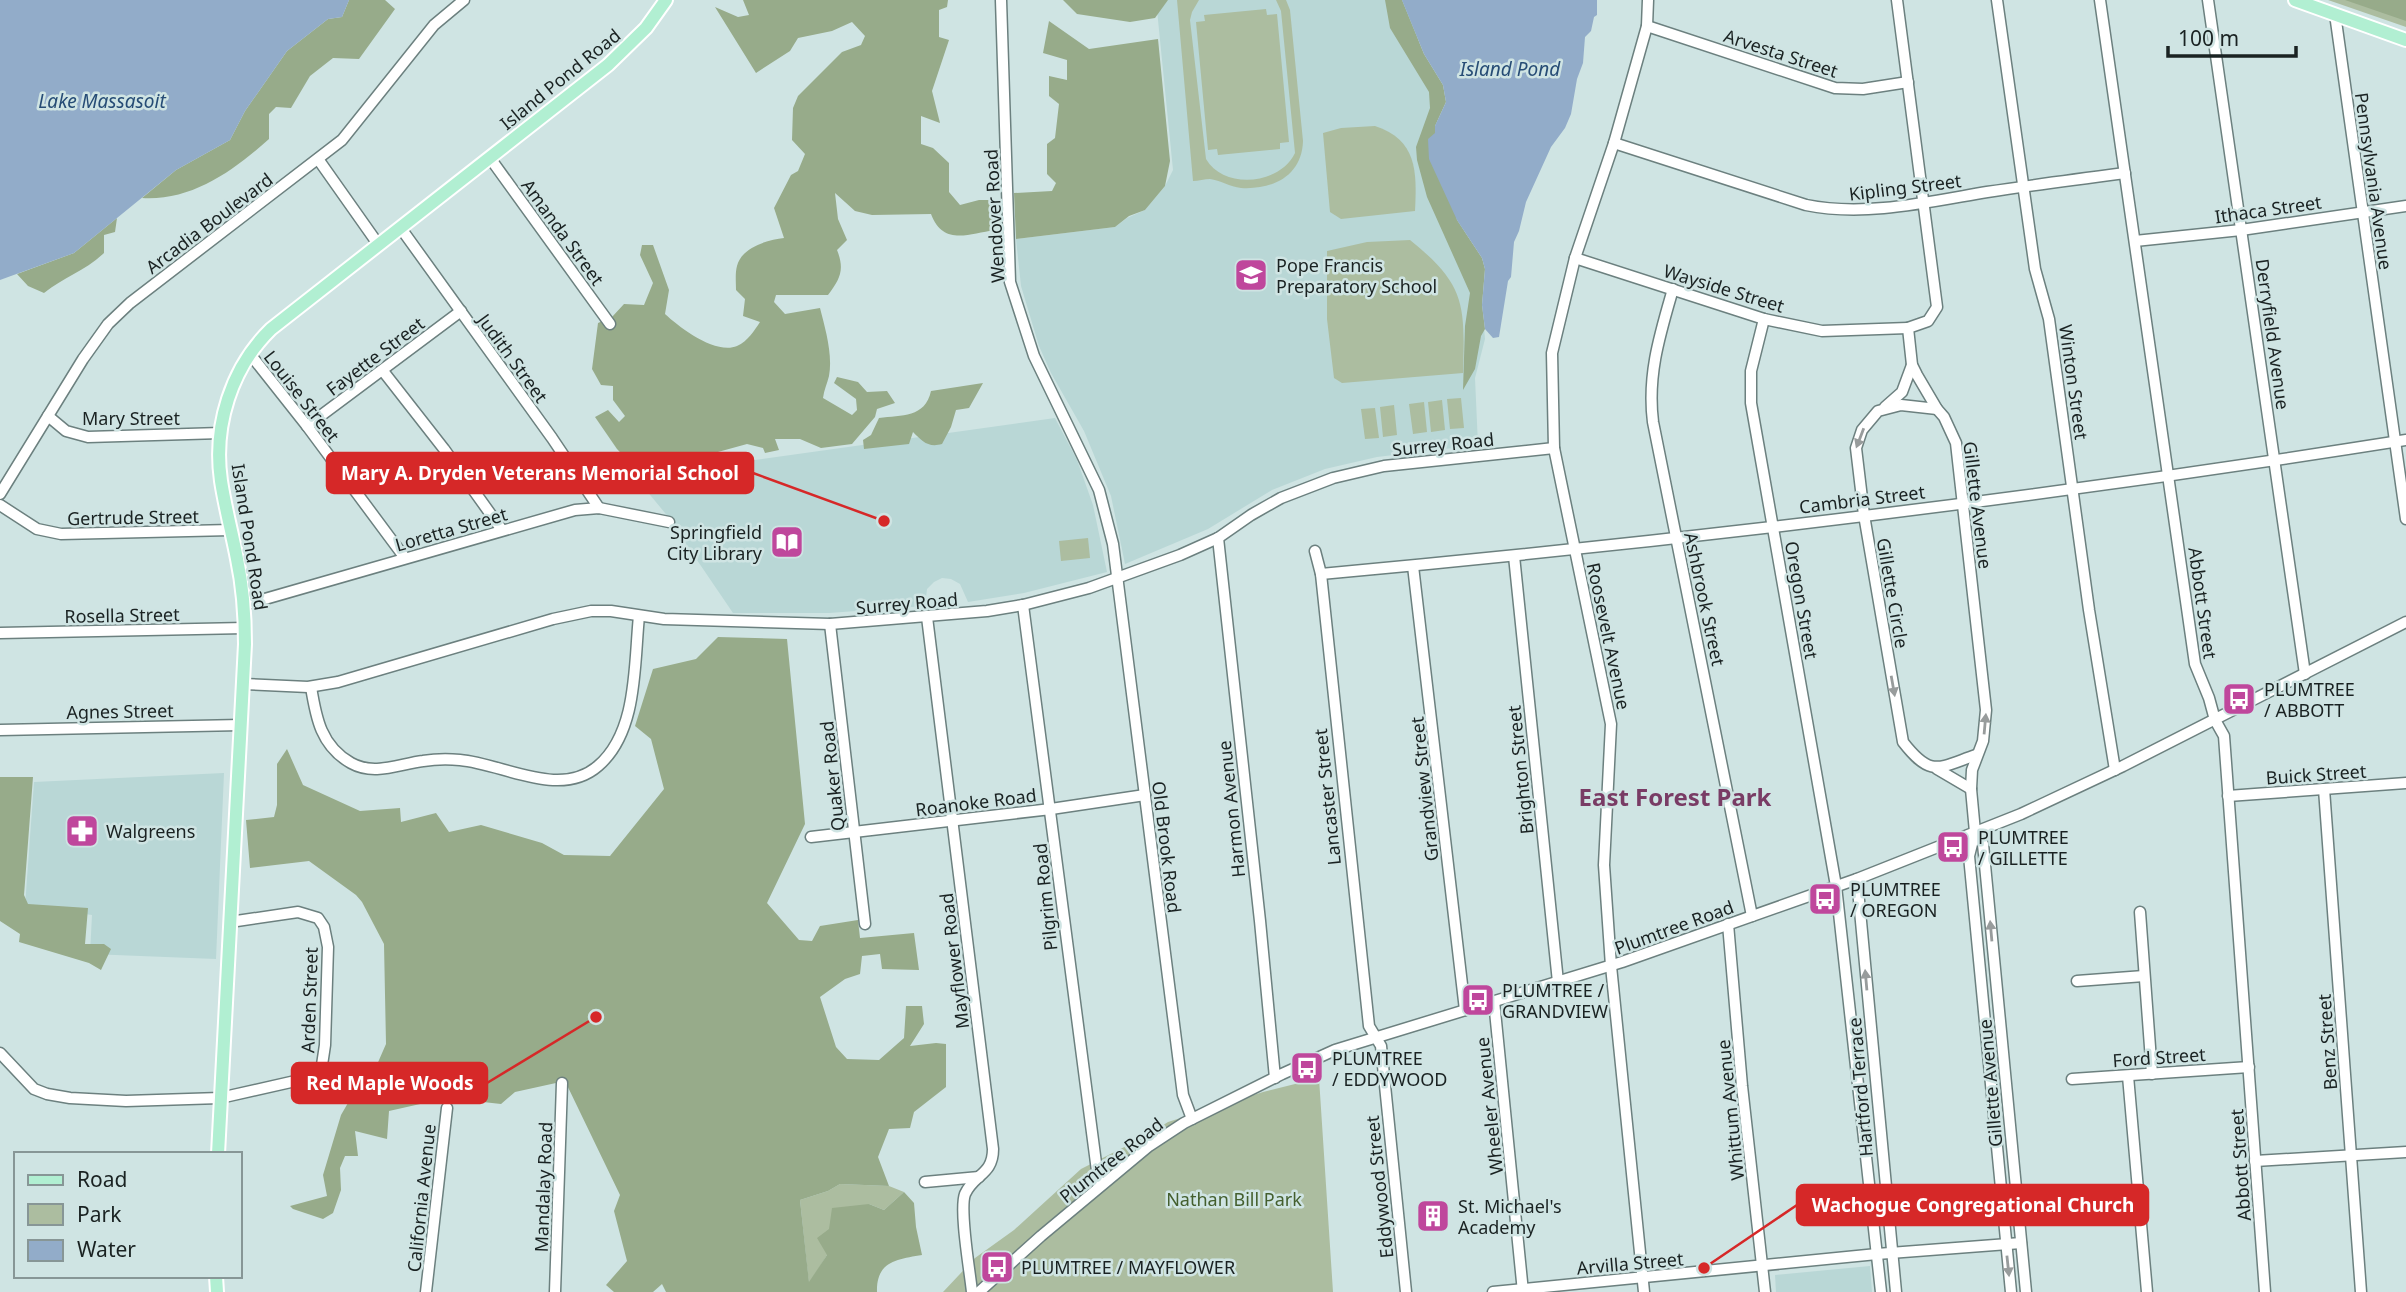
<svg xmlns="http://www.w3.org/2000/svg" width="2406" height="1292" font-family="'Noto Sans',sans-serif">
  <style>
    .built { fill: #b9d7d6 }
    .green { fill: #acbda0 }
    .forest { fill: #97ab8a }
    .water { fill: #92acc9 }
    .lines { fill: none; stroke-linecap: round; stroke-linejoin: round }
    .minor-casing { stroke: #6c807f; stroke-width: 13 }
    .major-casing { stroke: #fff; stroke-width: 16 }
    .minor { stroke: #fff; stroke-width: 10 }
    .major { stroke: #b1efd2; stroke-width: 12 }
    .oneway { fill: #989c9c }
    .labels { text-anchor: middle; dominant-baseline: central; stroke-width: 5; stroke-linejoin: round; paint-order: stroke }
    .street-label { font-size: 18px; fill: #1a2222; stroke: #cfe4e3 }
    .poi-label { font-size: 18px; fill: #1a2222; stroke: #cfe4e3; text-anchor: start }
    .park-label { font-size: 18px; fill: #445f2e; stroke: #cfe4e3 }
    .water-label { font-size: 19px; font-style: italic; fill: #264c75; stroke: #cfe4e3 }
    .district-label { font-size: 24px; font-weight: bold; fill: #793c65; stroke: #cfe4e3 }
    .leader { fill: none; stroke: #d62828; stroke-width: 2.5 }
    .callout-dot { fill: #d62828; stroke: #cfe4e3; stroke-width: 2.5 }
    .callout { fill: #d62828; stroke: #d62828; stroke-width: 2.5 }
    .callout-label { font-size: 19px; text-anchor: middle; font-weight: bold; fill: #fff }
  </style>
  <rect width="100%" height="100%" fill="#cfe4e3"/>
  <g class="built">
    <polygon points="1156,0 1403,0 1415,28 1482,305 1485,339 1475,378 1478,445 1377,457 1325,469 1272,490 1208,529 1125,564 1111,496 1084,431 1051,373 1039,346 1021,286 1016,239 1115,227 1127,218 1145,210 1165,186 1173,170"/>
    <polygon points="1055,418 1077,460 1093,505 1107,572 1024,593 968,602 960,584 951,579 942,578 934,582 927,589 925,606 829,613 733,613 665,513 641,484 640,476"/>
    <polygon points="224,773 216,959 90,954 92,915 25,906 34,782"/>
    <polygon points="1870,1266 1872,1292 1776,1292 1775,1275"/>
  </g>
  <g class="green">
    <path d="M1177,0h22l-7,12 -2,8 16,139c18,31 74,26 89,-6l-14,-142 -5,-11h10l4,10 13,131c-1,34 -29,49 -62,47 -11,-1 -21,-8 -31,-9 -5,0 -12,2 -17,2z"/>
    <polygon points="2328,0 2406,0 2406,27"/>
    <polygon points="1266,9 1267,15 1277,14 1289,142 1280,143 1280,149 1218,155 1217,149 1208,150 1196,22 1205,21 1204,15"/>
    <path d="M1375,126c42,14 42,45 40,85l-74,8 -11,-7 -7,-79 18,-5z"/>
    <path d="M1410,240c56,45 55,65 53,133l-121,10 -8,-5 -7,-59v-68l40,-9z"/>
    <polygon points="1461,398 1464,428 1450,429 1447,399"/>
    <polygon points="1442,400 1445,430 1431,432 1428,402"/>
    <polygon points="1424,402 1427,432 1413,434 1409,404"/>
    <polygon points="1394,405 1397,435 1383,437 1380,407"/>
    <polygon points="1375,408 1379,438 1365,439 1361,409"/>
    <polygon points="1088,538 1090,558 1061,561 1059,541"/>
    <polygon points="1319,1078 1333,1292 943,1292 975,1258 1014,1230 1081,1169 1144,1137 1168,1122 1263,1092"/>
    <polygon points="840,1184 889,1186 904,1192 884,1210 869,1204 827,1255 809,1284 800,1200 828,1191"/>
  </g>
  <g class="forest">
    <path d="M349,0h36l10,9 -36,50 -26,-1 -23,18 -19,32 -15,-1 -7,7v25c-36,32 -77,62 -127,59l34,-28 54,-30 15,-29 42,-60 41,-32 14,-2z"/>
    <path d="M743,0h205l-1,7 -8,3v27l10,3 -17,51 8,32 -19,-7v28l12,4 16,15v29l11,13 19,-5h16v30c-27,4 -52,16 -64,-16l-59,1 -17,-4 -20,-18 3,26 9,21 -10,10c8,20 3,29 -9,45h-52l-2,7 11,12 35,-6c5,20 13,46 9,68 -2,8 -5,14 -6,22l29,17 5,-5 -1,-11 -22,-16 3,-6 21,5 9,10 20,-1 8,12 -18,6 -2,8 -23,27 -31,4 -21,-9h-25l4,11 -14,3 -2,-5 -16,-4 -40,11 -35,13 -34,3 -21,-22 -22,-32 13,-7 11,12 6,-6 -12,-16v-14l-12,-1 -9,-16 6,-46 14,-6 12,-13 20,1 9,-22 -13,-28 2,-10h11l16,45 -4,24c15,14 51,41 72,32 11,-5 17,-15 23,-24l-17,-6 2,-17 -9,-9c0,-7 -1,-17 1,-24 5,-19 30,-26 47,-28l-10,-30 17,-33 7,-4 7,-17 -13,-14 1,-32 5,-12 44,-44 19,-7 4,-9 -13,-14 -20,9 -34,7 -8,13 -34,22 -41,-66 23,10 11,-2z"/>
    <polygon points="1063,0 1168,0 1155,18 1130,22 1077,14"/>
    <polygon points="1385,0 1402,0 1424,54 1443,85 1446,102 1435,126 1435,133 1457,220 1482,258 1485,269 1482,305 1485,329 1481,336 1475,369 1463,390 1465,326 1470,293 1427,197 1417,160 1416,147 1430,108 1429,92 1390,28"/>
    <polygon points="2345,0 2406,0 2406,21"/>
    <polygon points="1049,21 1089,49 1158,39 1170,161 1165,186 1145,210 1129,216 1115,227 1016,239 1014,193 1052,191 1056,183 1047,174 1047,144 1055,138 1059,104 1049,96 1049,76 1067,80 1067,60 1043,53"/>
    <path d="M117,218l-2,14 -11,3v18c-19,18 -40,24 -60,40l-16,-7 -11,-12 57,-21z"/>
    <path d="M983,383l-14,25 -13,2 -5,17 -9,17c-14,4 -20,-3 -29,-12l-4,12 -45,5 -1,-9 8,-5 8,-17c23,-3 46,0 52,-27z"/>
    <path d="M718,637l69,2 18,185 -38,79 32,37 13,1 8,-15 38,-6 2,18 54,-5 5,37 -37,-1 -2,-15 -18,2 -2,18 -15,5 -25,18 16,50 11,12 32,1 25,-22 2,-32h16l2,18 -14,22 26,-3 10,1v43l-32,25 -4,16 -21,1 -11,28 11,29 -49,-2 -12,7 -28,9 9,82 18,-27 -10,-17 12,-9 3,-21 37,-4 15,6 20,-18 10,11 2,24 6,28c-24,4 -46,6 -45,37h-211l-4,-8 -9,8h-39l-8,-7 21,-24 -13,-50 6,-16 -55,-114 -50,11 -14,12 -54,-6 -58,13 -2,28 -32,-8 3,25h-13l-5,12 1,22 -8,23 -10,6 -30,-10 -3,-3 37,-10 -4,-21 18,-60 11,-19 16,-2 1,-11 17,-39 -2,-100 -22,-42 -6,-7 -47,-34 -59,7 -4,-48 28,-3 3,-12v-41l10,-15 16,36 57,26 40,-3 1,14 35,-9 13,19 32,-7 61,18 22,12 46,1 54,-67 -13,-50 -16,-13 18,-57 43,-10z"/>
    <polygon points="0,777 33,777 24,895 28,904 88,908 85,944 104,944 111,949 101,970 89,963 19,942 20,934 0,921"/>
  </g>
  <g class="water">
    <polygon points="0,0 349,0 342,17 328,19 287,51 245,111 230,140 176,170 74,253 0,280"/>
    <polygon points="1402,0 1597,0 1597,15 1594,17 1591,31 1585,37 1583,63 1577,79 1571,114 1565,128 1551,147 1526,202 1519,231 1514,242 1511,277 1508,281 1499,337 1493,338 1485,329 1482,305 1485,269 1482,258 1457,220 1429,159 1428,139 1435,133 1435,126 1446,102 1443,85 1424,54"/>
  </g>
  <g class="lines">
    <defs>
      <g id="minor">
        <polyline points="1001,0 1010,282 1034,356 1099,490 1113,544 1183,1095 1192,1119"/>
        <polyline points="1897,0 1937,307 1928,321 1908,328 1912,365 1917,375 1937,409 1944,417 1956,443 1986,710 1983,741 1972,770 1971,789 1975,832 1969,856 2011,1292"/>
        <polyline points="1997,0 2035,269 2049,319 2089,610 2115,770"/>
        <polyline points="2100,0 2195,664 2209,698 2215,720 2224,736 2265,1292"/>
        <polyline points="2208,0 2305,674"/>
        <polyline points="2335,14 2406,519"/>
        <polyline points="1647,26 1835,88 1863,89 1908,82"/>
        <path d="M1614,143l192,62c59,12 122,-3 181,-13 46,-7 92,-13 138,-19"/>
        <polyline points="490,158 610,324"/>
        <polyline points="318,159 378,244"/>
        <polyline points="400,227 552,438 599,508"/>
        <polyline points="2135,241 2241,230 2406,206"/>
        <polyline points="1575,258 1764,319 1822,331 1908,328"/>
        <path d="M1673,289c-13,45 -26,86 -20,133l99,494"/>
        <polyline points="1764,319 1751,371 1751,403 1836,886 1881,1292"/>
        <polyline points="250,354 307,426 405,558"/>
        <polyline points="383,371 444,449 502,530"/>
        <polyline points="1885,407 1902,392 1912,365"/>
        <path d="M1937,409l-36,-4 -23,6 -16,19 -6,18 8,67 39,227c28,36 35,26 73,13"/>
        <polyline points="48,416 66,431 88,437 221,433"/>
        <polyline points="307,426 461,311"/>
        <polyline points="0,494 83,359 108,324 130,303 342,140 434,25 464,0"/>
        <polyline points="0,505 37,529 61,534 231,530"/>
        <polyline points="1218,538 1260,921 1275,1078"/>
        <polyline points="1315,551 1321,574 1369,1026 1381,1046 1406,1292"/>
        <polyline points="1514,556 1558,982"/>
        <polyline points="1413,566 1465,1010"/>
        <path d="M1321,574c362,-33 725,-77 1085,-134"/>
        <polyline points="244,605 575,510 599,508 669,522"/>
        <polyline points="1023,605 1099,1186"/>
        <path d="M927,617l66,532c0,26 -19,25 -28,45 -6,16 5,78 7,98"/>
        <polyline points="830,624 865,924"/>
        <polyline points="0,633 245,628"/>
        <polyline points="243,684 308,687 338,682 553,619 591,611 611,611 664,619 830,624 987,611 1023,605 1089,588 1180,555 1218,538 1251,515 1281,498 1333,478 1384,466 1554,448"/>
        <path d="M311,687c5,31 10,59 40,76 23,13 48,1 72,-2 13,-2 25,-2 37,-1 44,4 100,39 138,6 40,-34 36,-102 41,-150"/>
        <polyline points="0,730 241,725"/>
        <polyline points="1937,769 1971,789"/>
        <polyline points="2324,789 2361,1292"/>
        <polyline points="2228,796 2406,783"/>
        <polyline points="1975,832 1983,844 2026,1292"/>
        <polyline points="811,837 1051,809 1145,795"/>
        <polyline points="1857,879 1896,1292"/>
        <polyline points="2140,912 2152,1074"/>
        <polyline points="1728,924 1742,1086 1765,1292"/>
        <polyline points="2077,981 2144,976"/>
        <polyline points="1494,1001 1523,1292"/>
        <polyline points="0,1053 34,1089 47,1094 70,1098 126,1101 220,1098 313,1077 322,1065 325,1045 328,947 324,927 318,918 298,912 230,922"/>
        <polyline points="2128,1076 2147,1292"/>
        <polyline points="2072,1079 2249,1067"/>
        <polyline points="2255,1161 2406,1152"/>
        <polyline points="925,1182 979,1177"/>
        <polyline points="426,1292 447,1108"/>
        <polyline points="555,1292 562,1083"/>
        <polyline points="979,1292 1041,1236 1149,1146 1184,1123 1282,1074 1335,1050 1622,962 1857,879 2021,814 2123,766 2406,622"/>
        <polyline points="1493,1292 1877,1254 2021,1243"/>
        <polyline points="1644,1292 1611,966 1604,865 1611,724 1554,448 1552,353 1575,258 1614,143 1647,26 1648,0"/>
      </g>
      <g id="major">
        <polyline points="2295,0 2406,40"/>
        <path d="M218,1154l27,-510c0,-28 -2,-57 -8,-85 -5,-26 -12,-52 -16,-78 -8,-55 10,-113 50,-152l337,-264 38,-37 20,-28"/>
        <polyline points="216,1276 217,1292"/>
      </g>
    </defs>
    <use href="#minor" class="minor-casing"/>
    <use href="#major" class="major-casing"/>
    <use href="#minor" class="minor"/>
    <use href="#major" class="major"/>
  </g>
  <defs><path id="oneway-solid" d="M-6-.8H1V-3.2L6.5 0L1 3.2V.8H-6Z" transform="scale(1.75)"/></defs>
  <g class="oneway">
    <use href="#oneway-solid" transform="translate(1860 438) rotate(111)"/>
    <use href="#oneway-solid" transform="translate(1893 686) rotate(80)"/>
    <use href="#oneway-solid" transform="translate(1985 724) rotate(-85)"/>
    <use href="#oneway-solid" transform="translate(1991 931) rotate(-95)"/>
    <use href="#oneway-solid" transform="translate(1866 980) rotate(-95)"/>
    <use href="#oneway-solid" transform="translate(2008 1266) rotate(84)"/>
  </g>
  <defs>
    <symbol id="school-square" viewBox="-11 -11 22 22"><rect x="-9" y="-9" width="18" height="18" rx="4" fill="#bf479c" stroke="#cfe4e3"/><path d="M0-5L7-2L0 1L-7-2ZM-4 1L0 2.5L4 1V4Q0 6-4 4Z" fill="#fff"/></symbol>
    <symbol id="library-square" viewBox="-11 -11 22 22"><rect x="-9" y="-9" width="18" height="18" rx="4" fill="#bf479c" stroke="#cfe4e3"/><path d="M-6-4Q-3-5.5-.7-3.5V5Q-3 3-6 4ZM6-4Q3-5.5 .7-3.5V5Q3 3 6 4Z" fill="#fff"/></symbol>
    <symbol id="bus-square" viewBox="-11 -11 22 22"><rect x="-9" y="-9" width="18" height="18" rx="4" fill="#bf479c" stroke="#cfe4e3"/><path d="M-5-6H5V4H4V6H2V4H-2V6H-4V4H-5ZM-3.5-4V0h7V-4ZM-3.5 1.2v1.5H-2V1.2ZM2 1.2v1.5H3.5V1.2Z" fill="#fff"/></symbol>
    <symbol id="pharmacy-square" viewBox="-11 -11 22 22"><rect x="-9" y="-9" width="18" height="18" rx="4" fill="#bf479c" stroke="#cfe4e3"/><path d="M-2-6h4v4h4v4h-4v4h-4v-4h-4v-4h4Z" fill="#fff"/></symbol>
    <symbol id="building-square" viewBox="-11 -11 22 22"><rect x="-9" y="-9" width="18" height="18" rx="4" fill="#bf479c" stroke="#cfe4e3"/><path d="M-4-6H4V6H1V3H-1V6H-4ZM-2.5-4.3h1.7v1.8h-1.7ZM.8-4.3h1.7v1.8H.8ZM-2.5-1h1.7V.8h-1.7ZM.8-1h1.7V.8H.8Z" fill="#fff"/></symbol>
  </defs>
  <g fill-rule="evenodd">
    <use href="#school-square" x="1232" y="256" width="38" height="38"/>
    <use href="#library-square" x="768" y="523" width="38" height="38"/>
    <use href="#bus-square" x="2220" y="680" width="38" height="38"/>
    <use href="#pharmacy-square" x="63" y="812" width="38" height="38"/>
    <use href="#bus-square" x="1934" y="828" width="38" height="38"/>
    <use href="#bus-square" x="1806" y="880" width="38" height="38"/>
    <use href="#bus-square" x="1459" y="981" width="38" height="38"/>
    <use href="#bus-square" x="1288" y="1049" width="38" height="38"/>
    <use href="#building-square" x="1414" y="1197" width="38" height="38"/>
    <use href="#bus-square" x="978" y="1248" width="38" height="38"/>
  </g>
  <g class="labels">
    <g class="street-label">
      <text transform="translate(1781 53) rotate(18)">Arvesta Street</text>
      <text transform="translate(560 79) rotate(-39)">Island Pond Road</text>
      <text transform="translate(2374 181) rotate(82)">Pennsylvania Avenue</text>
      <text transform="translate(1905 187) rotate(-7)">Kipling Street</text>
      <text transform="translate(2268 209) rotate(-8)">Ithaca Street</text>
      <text transform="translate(994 216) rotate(-93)">Wendover Road</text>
      <text transform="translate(209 223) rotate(-37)">Arcadia Boulevard</text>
      <text transform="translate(563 232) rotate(54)">Amanda Street</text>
      <text transform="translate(1724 288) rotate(17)">Wayside Street</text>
      <text transform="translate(2273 334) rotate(82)">Derryfield Avenue</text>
      <text transform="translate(375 356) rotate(-37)">Fayette Street</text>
      <text transform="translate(513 358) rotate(54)">Judith Street</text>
      <text transform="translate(2074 382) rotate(82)">Winton Street</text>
      <text transform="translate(302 396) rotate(52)">Louise Street</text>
      <text x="131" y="418">Mary Street</text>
      <text transform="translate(1443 444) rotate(-6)">Surrey Road</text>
      <text transform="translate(1862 499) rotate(-7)">Cambria Street</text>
      <text transform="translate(1978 505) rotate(83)">Gillette Avenue</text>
      <text transform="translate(133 517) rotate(-1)">Gertrude Street</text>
      <text transform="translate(451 529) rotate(-16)">Loretta Street</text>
      <text transform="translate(250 537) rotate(81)">Island Pond Road</text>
      <text transform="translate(1893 593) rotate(80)">Gillette Circle</text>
      <text transform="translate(1705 599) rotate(78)">Ashbrook Street</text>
      <text transform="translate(1802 600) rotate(80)">Oregon Street</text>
      <text transform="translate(907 603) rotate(-5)">Surrey Road</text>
      <text transform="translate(2203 603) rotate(82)">Abbott Street</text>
      <text transform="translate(122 615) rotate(-1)">Rosella Street</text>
      <text transform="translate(1609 636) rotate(78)">Roosevelt Avenue</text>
      <text transform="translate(120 711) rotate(-1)">Agnes Street</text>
      <text transform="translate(1520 770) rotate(-96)">Brighton Street</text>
      <text transform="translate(2316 774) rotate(-4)">Buick Street</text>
      <text transform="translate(832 776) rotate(-96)">Quaker Road</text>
      <text transform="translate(1424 789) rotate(-96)">Grandview Street</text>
      <text transform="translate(1327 797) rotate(-96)">Lancaster Street</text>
      <text transform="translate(976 802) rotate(-7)">Roanoke Road</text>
      <text transform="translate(1231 809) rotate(-96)">Harmon Avenue</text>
      <text transform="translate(1167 847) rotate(83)">Old Brook Road</text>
      <text transform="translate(1045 897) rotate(-96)">Pilgrim Road</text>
      <text transform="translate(1674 927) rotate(-20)">Plumtree Road</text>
      <text transform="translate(954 961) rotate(-97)">Mayflower Road</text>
      <text transform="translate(309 1000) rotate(-88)">Arden Street</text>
      <text transform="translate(2327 1042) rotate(-94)">Benz Street</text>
      <text transform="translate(2159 1057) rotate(-4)">Ford Street</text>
      <text transform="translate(1990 1083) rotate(-95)">Gillette Avenue</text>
      <text transform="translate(1860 1087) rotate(-95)">Hartford Terrace</text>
      <text transform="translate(1489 1106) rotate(-96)">Wheeler Avenue</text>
      <text transform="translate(1730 1110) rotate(-96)">Whittum Avenue</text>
      <text transform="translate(1111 1160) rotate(-38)">Plumtree Road</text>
      <text transform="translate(2240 1165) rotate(-94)">Abbott Street</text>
      <text transform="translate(543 1187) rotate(-88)">Mandalay Road</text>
      <text transform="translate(1379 1187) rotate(-96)">Eddywood Street</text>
      <text transform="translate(421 1198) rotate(-84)">California Avenue</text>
      <text transform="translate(1630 1263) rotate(-5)">Arvilla Street</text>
    </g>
    <g class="poi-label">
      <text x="1276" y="265">Pope Francis<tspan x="1276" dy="21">Preparatory School</tspan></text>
      <text x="762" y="532" text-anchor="end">Springfield<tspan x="762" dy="21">City Library</tspan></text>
      <text x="2264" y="689">PLUMTREE<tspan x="2264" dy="21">/ ABBOTT</tspan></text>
      <text x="106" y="831">Walgreens</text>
      <text x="1978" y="837">PLUMTREE<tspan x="1978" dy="21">/ GILLETTE</tspan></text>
      <text x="1850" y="889">PLUMTREE<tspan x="1850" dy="21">/ OREGON</tspan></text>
      <text x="1502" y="990">PLUMTREE /<tspan x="1502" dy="21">GRANDVIEW</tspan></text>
      <text x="1332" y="1058">PLUMTREE<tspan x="1332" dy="21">/ EDDYWOOD</tspan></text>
      <text x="1458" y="1206">St. Michael's<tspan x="1458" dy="21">Academy</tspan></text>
      <text x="1021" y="1267">PLUMTREE / MAYFLOWER</text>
    </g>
    <g class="park-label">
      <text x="1234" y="1199">Nathan Bill Park</text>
    </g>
    <g class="water-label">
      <text x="1510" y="69">Island Pond</text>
      <text x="102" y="101">Lake Massasoit</text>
    </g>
    <g class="district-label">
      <text x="1675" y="796">East Forest Park</text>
    </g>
  </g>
  <path class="leader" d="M884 521L753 473M596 1017L487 1083M1704 1268L1797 1205"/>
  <g class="callout-dot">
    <circle cx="884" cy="521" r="7"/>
    <circle cx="596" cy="1017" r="7"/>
    <circle cx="1704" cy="1268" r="7"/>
  </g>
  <g class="callout">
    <rect x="327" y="453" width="426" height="40" rx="7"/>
    <rect x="292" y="1063" width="195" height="40" rx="7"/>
    <rect x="1797" y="1185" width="351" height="40" rx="7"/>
  </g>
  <g class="callout-label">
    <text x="540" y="480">Mary A. Dryden Veterans Memorial School</text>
    <text x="390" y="1090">Red Maple Woods</text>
    <text x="1973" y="1212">Wachogue Congregational Church</text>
  </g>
  <rect x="14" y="1152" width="228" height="126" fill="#cfe4e3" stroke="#879696" stroke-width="2"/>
  <rect x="28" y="1175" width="35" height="10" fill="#b1efd2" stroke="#879696" stroke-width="2"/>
  <text x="77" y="1187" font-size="21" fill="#1a2222">Road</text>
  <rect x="28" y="1204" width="35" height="21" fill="#acbda0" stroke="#879696" stroke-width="2"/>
  <text x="77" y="1222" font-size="21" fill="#1a2222">Park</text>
  <rect x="28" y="1240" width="35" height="21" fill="#92acc9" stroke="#879696" stroke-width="2"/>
  <text x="77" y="1257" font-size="21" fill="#1a2222">Water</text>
  <path d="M2168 46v10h128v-10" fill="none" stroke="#1a2222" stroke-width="3.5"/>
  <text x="2178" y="46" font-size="21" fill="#1a2222" stroke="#cfe4e3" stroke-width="5" paint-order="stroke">100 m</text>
</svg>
